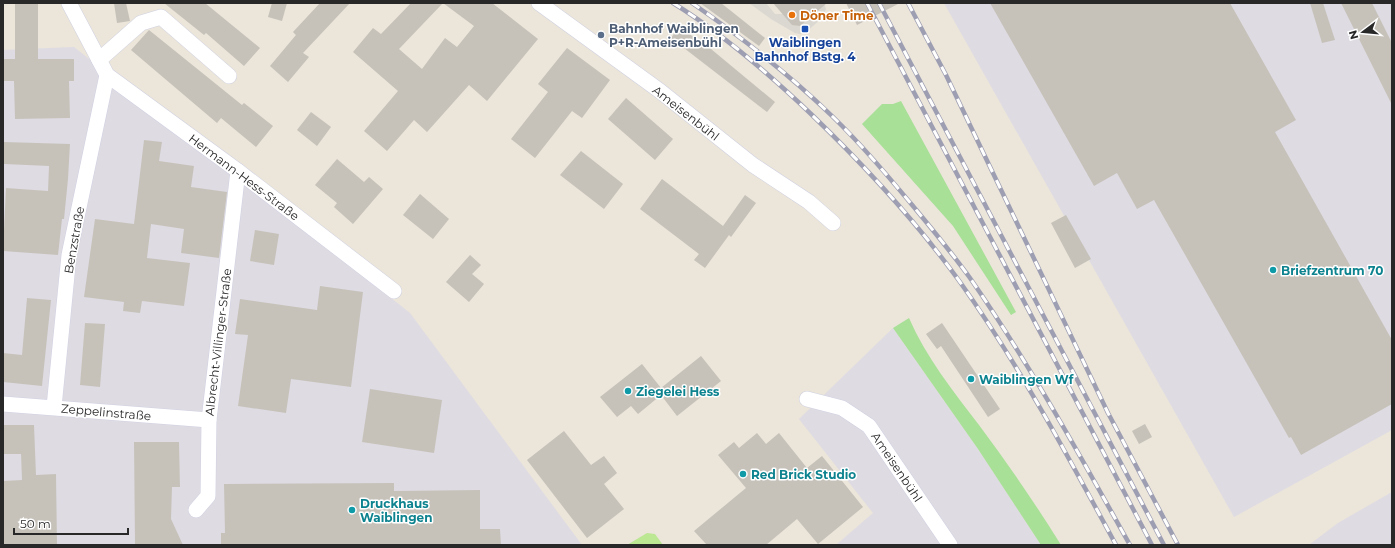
<svg xmlns="http://www.w3.org/2000/svg" width="1395" height="548" font-family="Montserrat,sans-serif">
  <style>
    .industrial { fill: #dedbe3 }
    .green { fill: #a9e098 }
    .pitch { fill: #bce793 }
    .plaza { fill: #dbd8d1 }
    .building { fill: #c6c2ba; fill-rule: evenodd }
    .lines { fill: none; stroke-linecap: round; stroke-linejoin: round }
    .minor-casing { stroke: #d0d1e1; stroke-width: 16 }
    .minor { stroke: #fff; stroke-width: 15 }
    .rail-casing { stroke: #9d9eb2; stroke-width: 4.5 }
    .rail { stroke: #fff; stroke-width: 3; stroke-dasharray: 9; stroke-linecap: butt }
    .food-dot { fill: #e8710a; stroke: #fff; stroke-width: 1.5 }
    .transit-dot { fill: #1a4fb4; stroke: #fff; stroke-width: 1.5 }
    .service-dot { fill: #5c6f8a; stroke: #fff; stroke-width: 1.5 }
    .culture-dot { fill: #0f9aa8; stroke: #fff; stroke-width: 1.5 }
    .labels { text-anchor: middle; dominant-baseline: central; stroke-width: 3; stroke-linejoin: round; paint-order: stroke }
    .food-label { font-size: 12px; font-weight: bold; fill: #c56008; stroke: #fff; text-anchor: start }
    .service-label { font-size: 12px; font-weight: bold; fill: #4e5e75; stroke: #fff; text-anchor: start }
    .transit-label { font-size: 12px; font-weight: bold; fill: #164399; stroke: #fff }
    .street-label { font-size: 12px; fill: #282828; stroke: #fff }
    .culture-label { font-size: 12px; font-weight: bold; fill: #0d838f; stroke: #fff; text-anchor: start }
  </style>
  <rect width="100%" height="100%" fill="#ebe5da"/>
  <g class="industrial">
    <polygon points="944,3 1392,3 1392,430 1234,517"/>
    <polygon points="74,47 410,313 582,545 3,545 3,50"/>
    <polygon points="893,328 978,449 1041,545 836,545 873,513 799,419"/>
    <polygon points="1392,492 1392,545 1309,545 1338,523"/>
  </g>
  <g class="green">
    <polygon points="901,101 1016,312 1011,315 953,226 862,124 882,104 893,104"/>
    <path d="M909,318c17,39 44,73 70,107 29,39 56,78 82,120h-20l-63,-96 -85,-121z"/>
  </g>
  <polygon class="pitch" points="647,533 655,534 663,545 627,545"/>
  <polygon class="plaza" points="749,3 766,3 775,14 783,14 800,26 820,9 820,3 824,3 826,9 822,18 805,33 800,34 795,33 771,19"/>
  <g class="building">
    <polygon points="15,3 38,3 38,59 74,59 74,81 69,81 70,118 15,119 14,81 3,81 3,59 15,59"/>
    <polygon points="114,3 126,3 130,21 117,23"/>
    <polygon points="164,3 205,3 260,48 244,66 206,33 204,35"/>
    <polygon points="272,3 287,3 282,21 268,17"/>
    <polygon points="320,3 350,3 303,53 309,57 288,82 270,66 296,35 293,32"/>
    <path d="M411,3h81l46,36 -51,62 -18,-16 -42,47 -13,-12 -27,31 -23,-20 34,-40 -45,-39 20,-24 8,6zM443,3l31,23 -17,21 -12,-9 -23,31 -23,-20z"/>
    <polygon points="700,3 721,3 765,38 759,46"/>
    <polygon points="773,3 827,3 800,26 792,25"/>
    <polygon points="846,3 900,3 857,25"/>
    <polygon points="990,3 1230,3 1296,120 1275,132 1392,340 1392,404 1301,455 1291,437 1289,438 1154,200 1137,209 1117,173 1094,186"/>
    <polygon points="1310,3 1323,3 1335,40 1322,43"/>
    <polygon points="1341,3 1372,3 1392,43 1392,105"/>
    <polygon points="679,27 711,49 775,102 767,112 671,38"/>
    <polygon points="149,30 242,105 244,103 273,126 256,147 221,118 217,123 131,50"/>
    <polygon points="567,48 610,80 582,118 572,111 535,158 511,139 548,92 538,84"/>
    <polygon points="626,98 673,139 655,160 608,119"/>
    <polygon points="311,112 331,127 317,146 297,130"/>
    <polygon points="144,140 162,142 159,161 194,166 191,187 227,192 219,258 181,253 184,229 151,224 147,258 190,263 184,306 142,301 140,313 123,311 124,302 84,297 95,219 134,224"/>
    <polygon points="4,142 70,144 68,179 64,219 62,219 58,255 3,251 6,188 48,191 49,166 4,164"/>
    <polygon points="581,151 623,184 604,209 560,175"/>
    <polygon points="337,159 364,182 369,177 383,189 353,224 334,207 337,203 315,185"/>
    <polygon points="662,179 723,226 745,195 756,203 731,237 729,235 705,268 694,260 699,254 640,209"/>
    <polygon points="420,194 449,219 433,239 403,215"/>
    <polygon points="1066,215 1091,259 1075,268 1051,223"/>
    <polygon points="255,230 279,234 274,265 250,261"/>
    <polygon points="470,255 481,265 472,274 484,284 469,302 446,282"/>
    <polygon points="320,286 363,292 351,387 291,379 286,413 238,406 248,335 235,334 240,299 317,310"/>
    <polygon points="27,298 51,300 42,386 3,382 3,353 22,355"/>
    <polygon points="85,323 105,324 100,387 80,385"/>
    <polygon points="942,323 1000,409 988,417 941,346 937,349 926,334"/>
    <polygon points="701,356 721,381 677,416 661,395 638,414 631,406 617,417 600,397 642,364 661,388"/>
    <polygon points="370,389 442,400 434,453 362,442"/>
    <polygon points="1145,424 1152,437 1139,444 1132,431"/>
    <polygon points="3,425 34,425 36,475 56,474 57,545 3,545 3,481 22,480 21,454 3,454"/>
    <polygon points="564,431 591,465 604,456 617,473 604,484 624,509 587,538 527,460"/>
    <polygon points="757,433 766,444 779,433 807,468 822,456 863,507 818,544 797,519 766,545 707,545 694,531 746,488 718,455 734,442 739,448"/>
    <polygon points="134,442 179,442 180,487 172,487 171,519 183,545 135,545"/>
    <polygon points="394,483 394,491 480,490 480,529 500,529 501,545 221,545 221,533 225,533 224,484"/>
  </g>
  <g class="lines">
    <defs>
      <g id="minor">
        <polyline points="69,3 107,75 238,171 394,291"/>
        <polyline points="539,3 660,91 753,165 809,202 833,223"/>
        <polyline points="99,60 141,23 161,17 229,76"/>
        <polyline points="807,399 842,408 869,426 950,545"/>
        <polyline points="3,404 209,420"/>
        <polyline points="54,407 69,255 107,75"/>
        <polyline points="196,510 208,496 209,420 238,171"/>
      </g>
    </defs>
    <use href="#minor" class="minor-casing"/>
    <use href="#minor" class="minor"/>
    <defs>
      <g id="rail">
        <path d="M673,3c50,31 96,71 138,111 54,52 105,107 149,168 59,83 108,174 156,263"/>
        <path d="M692,3c49,34 97,71 140,113 29,28 55,59 81,90 19,23 39,47 57,72 59,85 109,176 160,267"/>
        <polyline points="867,3 1152,545"/>
        <polyline points="879,3 1164,545"/>
        <polyline points="908,3 946,75 1108,413 1178,545"/>
      </g>
    </defs>
    <use href="#rail" class="rail-casing"/>
    <use href="#rail" class="rail"/>
  </g>
  <circle class="food-dot" cx="792" cy="15" r="4"/>
  <rect class="transit-dot" x="801" y="25" width="8" height="8" rx="2"/>
  <circle class="service-dot" cx="601" cy="35" r="4"/>
  <g class="culture-dot">
    <circle cx="1273" cy="270" r="4"/>
    <circle cx="971" cy="379" r="4"/>
    <circle cx="628" cy="391" r="4"/>
    <circle cx="743" cy="474" r="4"/>
    <circle cx="352" cy="510" r="4"/>
  </g>
  <g class="labels">
    <g class="food-label">
      <text x="800" y="15">Döner Time</text>
    </g>
    <g class="service-label">
      <text x="609" y="28">Bahnhof Waiblingen<tspan x="609" dy="14">P+R-Ameisenbühl</tspan></text>
    </g>
    <g class="transit-label">
      <text x="805" y="42">Waiblingen<tspan x="805" dy="14">Bahnhof Bstg. 4</tspan></text>
    </g>
    <g class="street-label">
      <text transform="translate(686 113) rotate(38)">Ameisenbühl</text>
      <text transform="translate(244 177) rotate(37)">Hermann-Hess-Straße</text>
      <text transform="translate(74 240) rotate(-80)">Benzstraße</text>
      <text transform="translate(218 342) rotate(-83)">Albrecht-Villinger-Straße</text>
      <text transform="translate(106 412) rotate(5)">Zeppelinstraße</text>
      <text transform="translate(897 467) rotate(56)">Ameisenbühl</text>
    </g>
    <g class="culture-label">
      <text x="1281" y="270">Briefzentrum 70</text>
      <text x="979" y="379">Waiblingen Wf</text>
      <text x="636" y="391">Ziegelei Hess</text>
      <text x="751" y="474">Red Brick Studio</text>
      <text x="360" y="503">Druckhaus<tspan x="360" dy="14">Waiblingen</tspan></text>
    </g>
  </g>
  <rect width="1395" height="548" fill="none" stroke="#282828" stroke-width="8"/>
  <g transform="translate(1363 32) rotate(254)" stroke="#ffffff" stroke-width="3" paint-order="stroke">
  <path d="M0-3L7 15L0 10L-7 15Z" fill="#282828"/>
  <text y="-6" font-size="11" font-weight="bold" text-anchor="middle" fill="#282828">N</text>
  </g>
  <path d="M14 528v6h114v-6" fill="none" stroke="#282828" stroke-width="2"/>
  <text x="20" y="528" font-size="12" fill="#282828" stroke="#ffffff" stroke-width="3" paint-order="stroke">50 m</text>
</svg>
